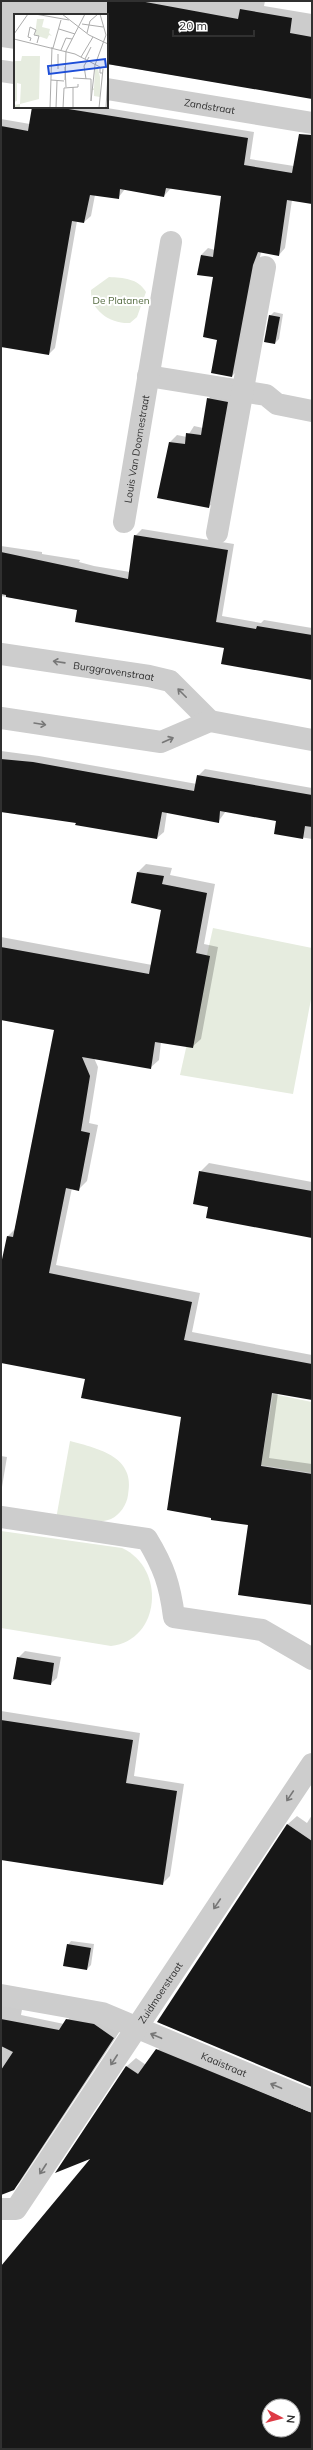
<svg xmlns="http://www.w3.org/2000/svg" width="313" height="2450" font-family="Mulish,sans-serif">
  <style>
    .green { fill: #e6ecdf }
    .shadow { fill: #0003; fill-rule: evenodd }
    .building { fill: #171717; fill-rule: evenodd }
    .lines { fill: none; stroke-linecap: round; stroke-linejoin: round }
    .minor { stroke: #cdcdcd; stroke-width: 22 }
    .oneway { stroke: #777 }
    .labels { text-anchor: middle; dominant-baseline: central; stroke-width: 4; stroke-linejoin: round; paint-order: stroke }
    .street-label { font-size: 10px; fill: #303030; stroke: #fff }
    .park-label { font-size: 10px; fill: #536a3f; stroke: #fff }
    .inset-road { fill: none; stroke: #acacac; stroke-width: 1 }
    .view { fill: #1d4ed8; fill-opacity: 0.15; stroke: #1d4ed8; stroke-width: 2 }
    .inset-edge { fill: none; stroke: #303030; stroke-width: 2 }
  </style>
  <rect width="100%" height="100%" fill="#fff"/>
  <g class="green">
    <path d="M109,277c14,1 29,1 37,15l-9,25 -7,6c-19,1 -40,-12 -39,-33z"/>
    <polygon points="213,928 312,948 312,994 293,1094 180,1075"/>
    <polygon points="273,1394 312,1402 312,1473 261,1465"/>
    <path d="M70,1441c30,8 66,16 58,54 -1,9 -8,20 -17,24 -13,6 -41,1 -55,0z"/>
    <path d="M1,1531l121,17c44,20 39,92 -11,98l-110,-18z"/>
  </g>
  <g class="shadow">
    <polygon points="1,1 265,1 264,6 312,14 312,98 107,64 107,15 15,15 15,49 1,47"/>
    <polygon points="33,107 101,107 254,132 250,159 294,166 312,142 312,203 292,200 285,248 279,255 261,252 239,369 232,376 218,340 214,277 198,274 201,255 208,248 215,250 222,195 171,188 164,196 125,189 118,198 95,195 91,216 84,222 77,221 55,348 49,354 1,346 1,119 30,124"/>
    <polygon points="274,312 283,314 279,339 275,343 270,316"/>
    <polygon points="215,392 234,395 215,500 209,507 158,497 170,442 177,435 187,437 194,426 203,428 208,399"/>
    <polygon points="142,529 234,544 222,616 261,623 264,620 312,628 312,679 225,647 78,609 1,596 1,546 42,552 42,554 80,560 79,562 94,566 130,572 135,536"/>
    <polygon points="1,751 39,756 197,784 198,776 205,769 312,788 312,839 275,833 277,820 226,811 218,822 167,812 164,832 157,838 77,822 1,812"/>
    <polygon points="146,864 172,868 170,875 215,884 204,944 218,947 201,1039 192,1047 161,1042 159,1060 150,1068 94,1058 98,1067 89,1123 98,1125 87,1181 78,1190 72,1188 56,1265 200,1293 192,1332 312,1355 312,1399 278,1393 269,1458 312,1464 312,1605 250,1525 182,1416 86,1379 1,1362 1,1270 8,1236 15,1229 55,1029 1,1020 1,937 152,965 162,910 138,872"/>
    <polygon points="209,1163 312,1182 312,1236 209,1206 200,1172"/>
    <polygon points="1,1456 7,1457 1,1493"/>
    <polygon points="25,1651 61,1657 57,1678 50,1684 18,1658"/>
    <polygon points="1,1711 140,1733 134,1776 184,1784 170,1876 162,1884 1,1859"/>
    <polygon points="312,1815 312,2086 158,2022 288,1824 297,1816 307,1823"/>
    <polygon points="71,1941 94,1944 91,1965 87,1969 68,1945"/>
    <polygon points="1,1998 23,2004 21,2015 64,2024 74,2013 120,2031 20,2182 13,2189 1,2191"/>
    <path d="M165,2041l147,61v347h-311v-181l92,-111 -36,14 70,-105 9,-8 10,7zM269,2406h24v24h-24z"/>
  </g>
  <g class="building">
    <polygon points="107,1 140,1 238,19 240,9 292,18 290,33 312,37 312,99 107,64"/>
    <polygon points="32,107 56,107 248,138 244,165 292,173 299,134 312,135 312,204 287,200 279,256 258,252 253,265 232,377 211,373 217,340 203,337 213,277 197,275 201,255 213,257 221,196 166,188 164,197 120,189 119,199 90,195 84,223 72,221 49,355 1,347 1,126 28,131"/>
    <polygon points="269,315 280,317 275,344 264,342"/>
    <polygon points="207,398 228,402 209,508 157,498 169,442 185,444 186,433 201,435"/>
    <polygon points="134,535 228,550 216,622 256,629 257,626 312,635 312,680 221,664 224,648 75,622 77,610 6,597 6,595 1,594 1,552 128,579"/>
    <polygon points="1,759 33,762 194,791 197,775 312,795 312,827 305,826 303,839 274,834 276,821 220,811 219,823 162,812 157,839 75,825 76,823 1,812"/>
    <polygon points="137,872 164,876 162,884 207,893 196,953 210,956 193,1048 155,1042 151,1069 82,1057 90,1076 81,1131 90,1133 79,1191 66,1188 49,1273 192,1302 184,1340 312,1364 312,1400 272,1393 261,1466 312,1474 312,1605 238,1595 248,1525 211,1520 211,1518 167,1510 181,1417 81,1398 85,1379 1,1363 1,1264 7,1236 13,1237 54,1030 1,1020 1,947 149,974 161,910 131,903"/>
    <polygon points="199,1171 312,1191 312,1238 206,1218 208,1207 193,1204"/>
    <polygon points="17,1657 54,1663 51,1685 13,1679"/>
    <polygon points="1,1720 133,1740 126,1783 177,1791 163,1885 1,1860"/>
    <polygon points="287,1824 312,1841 312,2087 157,2022"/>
    <polygon points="67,1944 91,1948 87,1970 63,1966"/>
    <polygon points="1,2019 59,2030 66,2019 94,2024 114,2038 14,2190 1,2195 1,2070 13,2052 1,2046"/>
    <path d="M156,2049l156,64v336h-311v-183l89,-107 -35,14 71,-107 12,8zM269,2406h24v24h-24z"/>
  </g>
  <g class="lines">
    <g class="minor">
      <polyline points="1,71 15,73"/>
      <path id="s1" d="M107,89l205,34"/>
      <polyline points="148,376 266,395 277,404 312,411"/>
      <path id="s2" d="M124,522l47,-280"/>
      <polyline points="217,533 265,267"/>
      <path id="s3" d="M1,654l148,22 21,5 40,40"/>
      <polyline points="1,718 161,742 210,721 312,740"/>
      <path d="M1,1517l146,22c17,28 23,46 27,78l88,13 50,29"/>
      <path id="s4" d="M1,1995l101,18 210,88"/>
      <path id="s5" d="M1,2209h15l296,-445"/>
    </g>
  </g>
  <defs><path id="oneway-shaft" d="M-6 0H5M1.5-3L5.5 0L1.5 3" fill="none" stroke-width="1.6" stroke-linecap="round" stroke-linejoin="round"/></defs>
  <g class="oneway">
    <use href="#oneway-shaft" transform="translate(59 662) rotate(-172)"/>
    <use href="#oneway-shaft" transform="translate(182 693) rotate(-135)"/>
    <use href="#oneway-shaft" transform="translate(40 724) rotate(9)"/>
    <use href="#oneway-shaft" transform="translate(168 740) rotate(-24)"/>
    <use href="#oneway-shaft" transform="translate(290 1796) rotate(124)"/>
    <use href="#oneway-shaft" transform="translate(217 1904) rotate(124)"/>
    <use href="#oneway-shaft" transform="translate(156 2036) rotate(-157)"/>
    <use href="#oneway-shaft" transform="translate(114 2060) rotate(123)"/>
    <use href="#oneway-shaft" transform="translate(276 2086) rotate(-157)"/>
    <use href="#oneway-shaft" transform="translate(43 2169) rotate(123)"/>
  </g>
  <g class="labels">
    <g class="street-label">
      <text stroke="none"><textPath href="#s1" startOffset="104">Zandstraat</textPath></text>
      <text stroke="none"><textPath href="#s2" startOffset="74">Louis Van Doornestraat</textPath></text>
      <text stroke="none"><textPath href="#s3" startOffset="114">Burggravenstraat</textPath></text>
      <text stroke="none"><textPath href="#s5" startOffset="275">Zuidmoerstraat</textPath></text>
      <text stroke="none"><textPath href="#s4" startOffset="235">Kaaistraat</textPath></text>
    </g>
    <g class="park-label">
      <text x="121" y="300">De Platanen</text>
    </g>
  </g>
  <g transform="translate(14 14)">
    <rect width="94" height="94" fill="#fff"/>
    <path d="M23,5h7l-2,8 8,2 -1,4 3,3 -3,-1 -2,4 -12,-4zM8,42h18l-1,43 -19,5v4h-6v-3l6,-1 1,-20 -4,-1v18l-3,1 1,-41h6zM81,55h3l2,8v20l-6,-1v-6h-3l3,-2z" fill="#e6ecdf"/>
    <path class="inset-road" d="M21,0l34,6M48,0l27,21 19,9M68,10l21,3M45,15l16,5M73,19l3,-12 8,-7M0,20l14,-20M0,25l61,15 25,13v6h2M16,27l1,-3 -3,-1 2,-10 6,3 -2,5 5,1 -2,7M39,34l8,-28M47,36l5,-12 6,1M67,43l12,-20M71,45l6,-12M51,53l1,20M44,55v-15M59,64l18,1M72,65l-2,-13 5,-9M77,65v22l4,-36 11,-30 -6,-21M37,66l13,1M51,66l1,-29 19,-37M59,73v21M36,94l2,-61M42,94l1,-27M49,94l1,-20 14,-1v-3M85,94l4,-39M92,94l2,-35"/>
    <path class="view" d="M91,45l1,8 -57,7 -1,-8z"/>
    <rect width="94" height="94" class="inset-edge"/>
  </g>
  <rect width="313" height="2450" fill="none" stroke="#303030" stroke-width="4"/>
  <g transform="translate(281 2418) rotate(97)"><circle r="19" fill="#ffffff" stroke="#acacac"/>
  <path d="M0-3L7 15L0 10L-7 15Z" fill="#de3b45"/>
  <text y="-6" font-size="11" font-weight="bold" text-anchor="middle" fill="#303030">N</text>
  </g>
  <path d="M173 30v6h81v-6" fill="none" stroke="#303030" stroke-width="2"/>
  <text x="179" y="30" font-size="12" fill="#303030" stroke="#ffffff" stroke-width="3" paint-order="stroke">20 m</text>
</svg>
